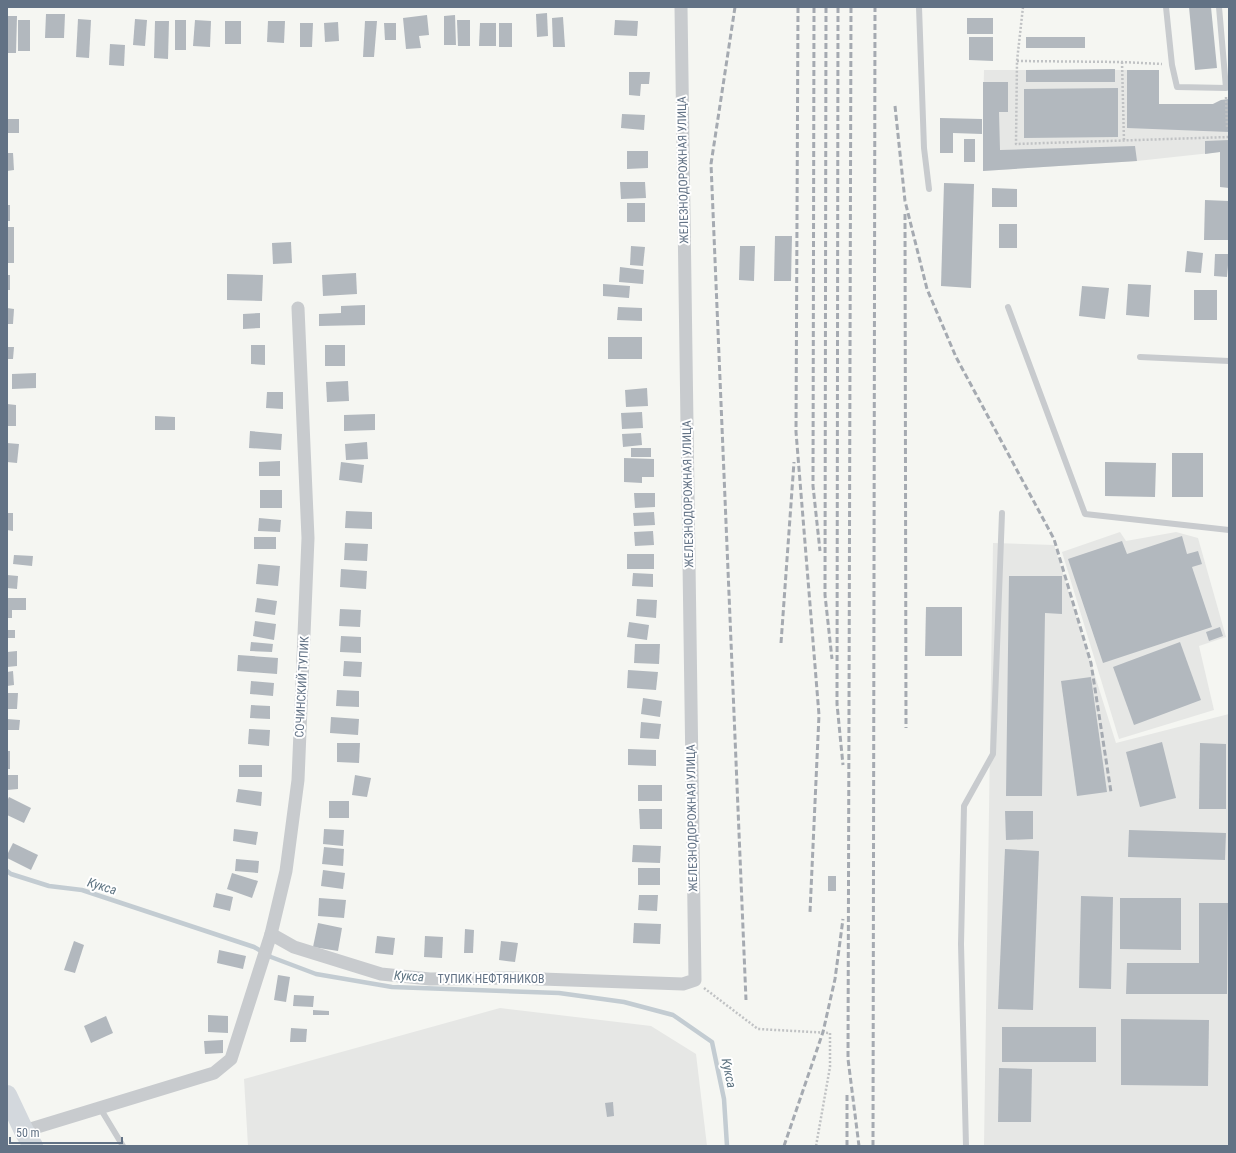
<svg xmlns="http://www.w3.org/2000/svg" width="1236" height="1153" font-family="'Roboto Condensed',sans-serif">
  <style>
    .built { fill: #e6e7e5 }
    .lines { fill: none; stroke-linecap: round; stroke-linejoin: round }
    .stream { stroke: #c3ccd2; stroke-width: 4.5 }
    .building { fill: #b2b8be }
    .path { stroke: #c0c2c4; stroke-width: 2.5; stroke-dasharray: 2 2; stroke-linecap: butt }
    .service { stroke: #c8cbce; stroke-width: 6 }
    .minor { stroke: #c8cbce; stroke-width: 13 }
    .primary { stroke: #d3d8dd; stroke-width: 20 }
    .rail { stroke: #a5aab1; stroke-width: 3; stroke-dasharray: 6 3; stroke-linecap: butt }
    .labels { text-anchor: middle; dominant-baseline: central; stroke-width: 4; stroke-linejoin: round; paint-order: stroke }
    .street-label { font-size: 12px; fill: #627285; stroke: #fff }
    .water-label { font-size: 13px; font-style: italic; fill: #5e7482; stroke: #fff }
  </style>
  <rect width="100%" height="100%" fill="#f5f6f2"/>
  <g class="built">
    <polygon points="984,70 1159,70 1159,104 1213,104 1221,100 1229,99 1229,188 1220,152 1137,161 983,171 983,112"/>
    <polygon points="1120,532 1126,541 1176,532 1198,538 1226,637 1199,646 1214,710 1119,739 1062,552"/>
    <polygon points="993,543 1054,545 1116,743 1229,714 1229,1146 984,1146"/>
    <polygon points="500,1008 651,1026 696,1054 707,1146 248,1146 244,1079"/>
  </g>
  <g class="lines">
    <polyline class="stream" points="7,871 11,874 49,886 82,890 254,947 271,957 316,974 392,987 559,993 624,1002 673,1015 712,1042 724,1099 727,1146"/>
  </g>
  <g class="building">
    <polygon points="1189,7 1211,7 1217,68 1195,70"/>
    <polygon points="547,13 548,36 537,37 536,14"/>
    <polygon points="46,14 65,14 64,38 45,38"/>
    <polygon points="427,15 429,35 419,36 421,48 406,49 403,18"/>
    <polygon points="455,15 456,45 444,45 444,16"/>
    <polygon points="7,16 17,16 16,53 7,53"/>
    <polygon points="563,17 565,47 553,47 552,18"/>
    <rect x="967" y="18" width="26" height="16"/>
    <polygon points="78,19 91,20 89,58 76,57"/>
    <polygon points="135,19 147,20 145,46 133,45"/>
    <rect x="18" y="20" width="12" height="31"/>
    <rect x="175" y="20" width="11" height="30"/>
    <polygon points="195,20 211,21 210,47 193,46"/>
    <polygon points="457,20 470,20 470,46 458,46"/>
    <polygon points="615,20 638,21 637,36 614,35"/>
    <polygon points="155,21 169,21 168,59 154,58"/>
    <rect x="225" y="21" width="16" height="23"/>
    <polygon points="268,21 285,21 284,43 267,42"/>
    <polygon points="365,21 377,21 374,57 363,57"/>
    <polygon points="338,22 339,41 325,42 324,23"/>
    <polygon points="300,23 313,23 312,47 300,47"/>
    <polygon points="384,23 396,23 396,40 385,40"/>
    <polygon points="480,23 496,23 496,46 479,46"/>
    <rect x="499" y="23" width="13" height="24"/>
    <polygon points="969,37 993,37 993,61 969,60"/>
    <rect x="1026" y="37" width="59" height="11"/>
    <polygon points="110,44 125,45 124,66 109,65"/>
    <polygon points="1115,69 1115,82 1026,82 1026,70"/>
    <polygon points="1127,70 1159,70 1159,104 1213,104 1221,100 1229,99 1229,132 1127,128"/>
    <polygon points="629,72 650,72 649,84 641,84 640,96 629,95"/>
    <polygon points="983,82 1008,82 1008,112 999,112 1000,150 1135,146 1137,161 983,171"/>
    <polygon points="1118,88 1118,137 1024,138 1024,89"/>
    <polygon points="622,114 645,115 644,130 621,128"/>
    <polygon points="940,118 982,119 982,134 953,133 953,153 940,153"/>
    <rect x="7" y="119" width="12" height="14"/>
    <rect x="964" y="139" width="11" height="23"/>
    <polygon points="1229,140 1229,188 1220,187 1220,152 1205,154 1205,141"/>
    <polygon points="627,151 648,151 648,168 627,169"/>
    <polygon points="7,153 13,153 14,170 7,171"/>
    <polygon points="620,182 645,182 646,198 621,199"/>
    <polygon points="944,183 974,184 971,288 941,286"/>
    <polygon points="992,188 1017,189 1017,207 992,207"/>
    <polygon points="1205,200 1229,201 1229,240 1204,240"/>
    <rect x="627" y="203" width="18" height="19"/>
    <rect x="7" y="205" width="3" height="16"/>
    <rect x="999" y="224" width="18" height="24"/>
    <rect x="7" y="227" width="7" height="36"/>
    <polygon points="775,236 792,236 791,281 774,281"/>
    <polygon points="291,242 292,263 273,264 272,243"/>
    <polygon points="631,246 645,247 643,266 630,265"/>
    <polygon points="740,246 755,246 754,281 739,280"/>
    <polygon points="1187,251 1203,253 1201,273 1185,272"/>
    <polygon points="1215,254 1229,254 1227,277 1214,276"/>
    <polygon points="620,267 644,270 643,284 619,282"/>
    <polygon points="356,273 357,294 323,296 322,275"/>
    <polygon points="227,274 263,275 262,301 227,300"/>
    <rect x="7" y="275" width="3" height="15"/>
    <polygon points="603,284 630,286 629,298 603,296"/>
    <polygon points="1128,284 1151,285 1149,317 1126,315"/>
    <polygon points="1082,286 1109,288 1105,319 1079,316"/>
    <rect x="1194" y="290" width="23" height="30"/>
    <polygon points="365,305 365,325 319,326 319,314 341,313 341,306"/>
    <polygon points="618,307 642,308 642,321 617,320"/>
    <polygon points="7,308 14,309 13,324 7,324"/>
    <polygon points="260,313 260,328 243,329 243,314"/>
    <rect x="608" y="337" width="34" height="22"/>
    <polygon points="251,345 265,345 265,365 251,364"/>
    <rect x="325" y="345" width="20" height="21"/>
    <polygon points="7,347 14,347 13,359 7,359"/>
    <polygon points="36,373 36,388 12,389 12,374"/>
    <polygon points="348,381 349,401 327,402 326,382"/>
    <polygon points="647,388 648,406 626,407 625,390"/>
    <polygon points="267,392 283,392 283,409 266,408"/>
    <polygon points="7,404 16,405 16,426 7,426"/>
    <polygon points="642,412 643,428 622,429 621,413"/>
    <polygon points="375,414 375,430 344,431 344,415"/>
    <polygon points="155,416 175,417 175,430 155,430"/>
    <polygon points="250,431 282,434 281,450 249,448"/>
    <polygon points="641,433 642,445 623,447 622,434"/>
    <polygon points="367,442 368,459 346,460 345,444"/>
    <polygon points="7,443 19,444 17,463 7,462"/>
    <rect x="631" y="448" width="20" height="9"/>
    <rect x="1172" y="453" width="31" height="44"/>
    <polygon points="624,458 654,459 654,477 642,477 642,483 624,482"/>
    <polygon points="280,461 280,476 259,476 259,462"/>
    <polygon points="341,462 364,465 362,483 339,480"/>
    <polygon points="1105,462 1156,463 1155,497 1105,496"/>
    <rect x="260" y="490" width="22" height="18"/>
    <polygon points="634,493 655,493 655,507 635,508"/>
    <polygon points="346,511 372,512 372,529 345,528"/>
    <polygon points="654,512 655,525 634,526 633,513"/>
    <polygon points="7,513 13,513 13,531 7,530"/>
    <polygon points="259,518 281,520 280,532 258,531"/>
    <polygon points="653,531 654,545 635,546 634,532"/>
    <polygon points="1182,536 1187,554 1198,551 1202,564 1192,567 1212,627 1103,663 1068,559 1122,541 1127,554"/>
    <rect x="254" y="537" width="22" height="12"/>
    <polygon points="345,543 368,544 367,561 344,560"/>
    <rect x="627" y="554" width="27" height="15"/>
    <polygon points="14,555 33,556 32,566 13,564"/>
    <polygon points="258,564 280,566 278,586 256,584"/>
    <polygon points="341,569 367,571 366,589 340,587"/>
    <polygon points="633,573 653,574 653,587 632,586"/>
    <polygon points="7,575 18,576 17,589 7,588"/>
    <polygon points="1009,576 1062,576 1062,614 1045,613 1042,796 1006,796"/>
    <polygon points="7,598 26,598 26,610 12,610 12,618 7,618"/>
    <polygon points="257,598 277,601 275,615 255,612"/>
    <polygon points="637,599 657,600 656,618 636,616"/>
    <polygon points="926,607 962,607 962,656 925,656"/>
    <polygon points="340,609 361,610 360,627 339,626"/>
    <polygon points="255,621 276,624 274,640 253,636"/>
    <polygon points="629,622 649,625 647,640 627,637"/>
    <polygon points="1220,627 1223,636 1209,641 1206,632"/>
    <rect x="7" y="630" width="8" height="8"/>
    <polygon points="341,636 361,637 361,653 340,652"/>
    <polygon points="251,642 273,644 272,652 250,651"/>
    <polygon points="1180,642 1201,700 1134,725 1113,667"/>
    <polygon points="635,644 660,644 659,664 634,663"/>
    <polygon points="17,651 17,666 7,667 7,652"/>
    <polygon points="238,655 278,658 277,674 237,671"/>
    <polygon points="344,661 362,662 361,677 343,676"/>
    <polygon points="628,670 658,672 656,690 627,688"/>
    <polygon points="13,671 14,685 7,686 7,672"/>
    <polygon points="1091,677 1107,792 1077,796 1061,681"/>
    <polygon points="251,681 274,683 273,696 250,694"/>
    <polygon points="337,690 359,691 359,707 336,706"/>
    <polygon points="7,693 18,693 17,709 7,709"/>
    <polygon points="643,698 662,701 660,717 641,714"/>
    <polygon points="251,705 270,706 270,719 250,718"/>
    <polygon points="331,717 359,719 358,735 330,733"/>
    <polygon points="7,719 20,720 19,730 7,730"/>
    <polygon points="641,722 661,724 659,739 640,738"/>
    <polygon points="249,729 270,730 269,746 248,744"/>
    <polygon points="1162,742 1176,798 1140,807 1126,752"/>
    <polygon points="337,743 360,743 359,763 337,762"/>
    <polygon points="1200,743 1226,744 1226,809 1199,809"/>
    <polygon points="628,749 656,750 656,766 628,765"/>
    <rect x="7" y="751" width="3" height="18"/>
    <rect x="239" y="765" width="23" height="12"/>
    <polygon points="7,775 18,775 18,789 7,790"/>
    <polygon points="355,775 371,778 367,797 352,795"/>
    <rect x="638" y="785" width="24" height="16"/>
    <polygon points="238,789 262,792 261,806 236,802"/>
    <polygon points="9,797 31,808 24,823 7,815 7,801"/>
    <rect x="329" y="801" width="20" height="17"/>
    <polygon points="639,809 662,809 662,829 640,829"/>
    <polygon points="1005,811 1033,811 1033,839 1006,840"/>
    <polygon points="234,829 258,832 256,845 233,841"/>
    <polygon points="324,829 344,830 343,846 323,844"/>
    <polygon points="1129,830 1226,833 1225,860 1128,857"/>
    <polygon points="13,843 38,855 31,870 7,858 7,855"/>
    <polygon points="633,845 661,846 660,863 632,862"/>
    <polygon points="324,847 344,849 343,866 322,864"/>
    <polygon points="1005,849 1039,851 1033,1010 998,1009"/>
    <polygon points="236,859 259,861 258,873 235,871"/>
    <rect x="638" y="868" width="22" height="17"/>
    <polygon points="323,870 345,873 343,889 321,886"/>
    <polygon points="232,873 258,881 252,898 227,889"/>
    <rect x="828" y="876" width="8" height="15"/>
    <polygon points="216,893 233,897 230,911 213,907"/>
    <polygon points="639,895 658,895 657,911 638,910"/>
    <polygon points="1081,896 1113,897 1111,989 1079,988"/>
    <polygon points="319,898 346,900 344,918 318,916"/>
    <polygon points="1120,898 1181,898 1181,950 1120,949"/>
    <polygon points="1199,903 1228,903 1227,994 1126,994 1127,963 1199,963"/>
    <polygon points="318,923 342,928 338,951 313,947"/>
    <polygon points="634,923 661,924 660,944 633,943"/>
    <polygon points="465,929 474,930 473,953 464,953"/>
    <polygon points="377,936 395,938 393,955 375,953"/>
    <polygon points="425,936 443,937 442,958 424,957"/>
    <polygon points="74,941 84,945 75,973 64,970"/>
    <polygon points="501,941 518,943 515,962 499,960"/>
    <polygon points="219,950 246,956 243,969 217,963"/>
    <polygon points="278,975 290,977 286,1002 274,1000"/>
    <polygon points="294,995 314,996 313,1007 293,1006"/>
    <polygon points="313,1010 329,1011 329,1015 313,1015"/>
    <polygon points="208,1015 228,1016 228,1033 208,1032"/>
    <polygon points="106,1016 113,1033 91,1043 84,1026"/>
    <polygon points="1121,1019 1209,1020 1208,1086 1121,1085"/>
    <rect x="1002" y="1027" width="94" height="35"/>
    <polygon points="291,1028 307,1029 306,1042 290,1042"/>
    <polygon points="223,1040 223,1053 205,1054 204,1041"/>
    <polygon points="999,1068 1032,1069 1031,1122 998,1122"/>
    <polygon points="613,1102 614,1116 607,1117 605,1103"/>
  </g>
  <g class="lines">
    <g class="path">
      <polyline points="1023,7 1017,61 1016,144 1229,137"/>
      <polyline points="1017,61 1122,62 1162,64"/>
      <polyline points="1122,62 1124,141"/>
      <polyline points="1226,97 1227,128 1229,129"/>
      <polyline points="704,988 758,1029 830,1033 830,1067 816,1146"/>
    </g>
    <g class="service">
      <polyline points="919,7 924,148 929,189"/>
      <polyline points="1166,7 1172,65 1177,87 1226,88 1219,7"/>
      <polyline points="1008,307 1085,514 1229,530"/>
      <polyline points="1140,357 1229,361"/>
      <polyline points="100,1108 123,1146"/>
      <polyline points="966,1146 961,944 964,806 993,754 1002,513"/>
    </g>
    <g class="minor">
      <polyline points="271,934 294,947 381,974 430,979 513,978 683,984 695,980 681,7"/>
      <polyline points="24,1131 214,1073 231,1059 271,934 286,871 298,780 308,538 298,308"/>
    </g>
    <polyline class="primary" points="7,1095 24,1131 33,1146"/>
    <g class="rail">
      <polyline points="735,7 711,164 746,1000"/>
      <polyline points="798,7 796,432 819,715 810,912"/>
      <polyline points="814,7 813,486 820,551"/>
      <polyline points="826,7 825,595 832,659"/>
      <polyline points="838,7 837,704 843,765"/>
      <polyline points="851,7 848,1059 859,1146"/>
      <polyline points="895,106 905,201 927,289 956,357 1054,539 1091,663 1111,792"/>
      <polyline points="905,214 906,728"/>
      <polyline points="781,643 794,462"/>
      <polyline points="784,1146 823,1032 835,979 843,919"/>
      <polyline points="847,1146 847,1094"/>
      <polyline points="873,1146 875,7"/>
    </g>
  </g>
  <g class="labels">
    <g class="street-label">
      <text transform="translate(683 170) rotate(-91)">ЖЕЛЕЗНОДОРОЖНАЯ УЛИЦА</text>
      <text transform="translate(688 494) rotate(-91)">ЖЕЛЕЗНОДОРОЖНАЯ УЛИЦА</text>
      <text transform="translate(302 687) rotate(-87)">СОЧИНСКИЙ ТУПИК</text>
      <text transform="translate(692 818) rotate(-91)">ЖЕЛЕЗНОДОРОЖНАЯ УЛИЦА</text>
      <text x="491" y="979">ТУПИК НЕФТЯНИКОВ</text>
    </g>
    <g class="water-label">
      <text transform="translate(102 886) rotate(17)">Кукса</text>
      <text transform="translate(409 976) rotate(3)">Кукса</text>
      <text transform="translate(729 1073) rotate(78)">Кукса</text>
    </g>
  </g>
  <rect width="1236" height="1153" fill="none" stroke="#627285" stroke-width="16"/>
  <path d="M10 1137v6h112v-6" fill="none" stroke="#627285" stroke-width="2"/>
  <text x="16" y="1137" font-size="12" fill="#627285" stroke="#ffffff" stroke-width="3" paint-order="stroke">50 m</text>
</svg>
